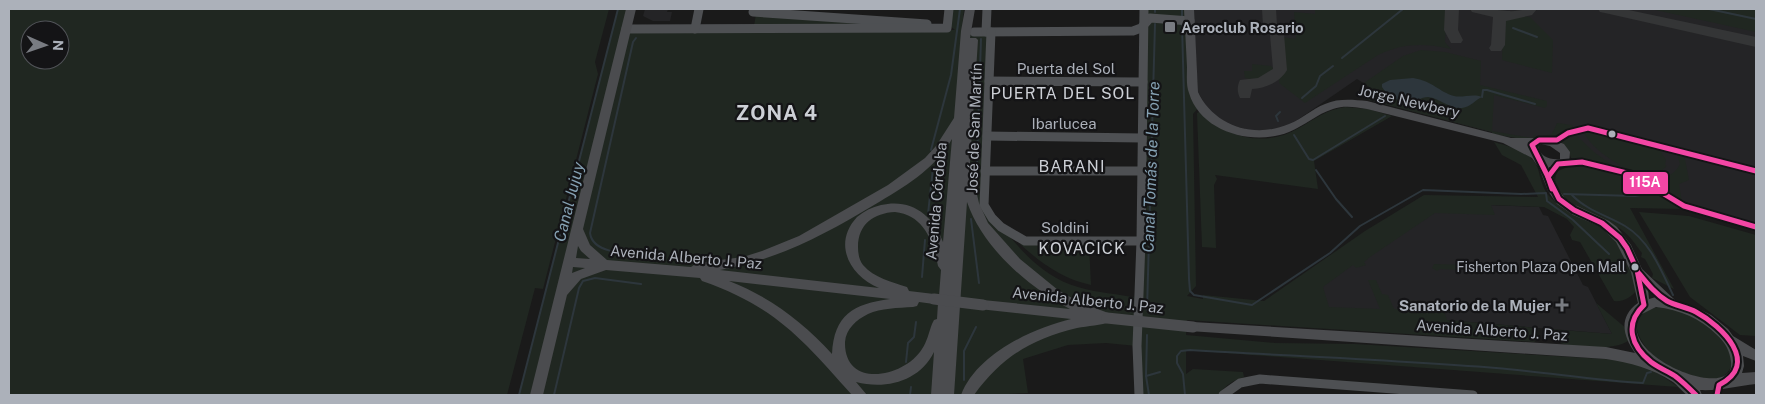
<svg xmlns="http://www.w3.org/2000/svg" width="1765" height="404" font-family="'Public Sans',sans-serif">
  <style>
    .built { fill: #242426 }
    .green { fill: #202721; fill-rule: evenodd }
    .water { fill: #2d363c }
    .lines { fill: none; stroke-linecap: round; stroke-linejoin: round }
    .stream { stroke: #2d363c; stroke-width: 2 }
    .taxiway { fill: #343536; fill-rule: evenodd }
    .minor { stroke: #4e5053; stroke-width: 9 }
    .major { fill: #4b4c4f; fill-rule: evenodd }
    .major-bridge { stroke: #4b4c4f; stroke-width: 11 }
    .bus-1-casing { stroke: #141416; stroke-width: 9 }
    .bus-1 { stroke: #f346a5; stroke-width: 5 }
    .poi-dot { fill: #797c82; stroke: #141416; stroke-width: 2 }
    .bus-dot { fill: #acb1ba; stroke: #141416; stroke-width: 2 }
    .labels { text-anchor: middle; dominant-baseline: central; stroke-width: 4.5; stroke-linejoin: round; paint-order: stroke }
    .bus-label { font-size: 14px; fill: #acb1ba; stroke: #141416; text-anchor: end }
    .poi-label { font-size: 15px; font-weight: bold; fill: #acb1ba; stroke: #141416; text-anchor: start }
    .street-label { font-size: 15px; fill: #acb1ba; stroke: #141416 }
    .neighbourhood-label { font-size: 16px; letter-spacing: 1px; fill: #cdd0d6; stroke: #141416 }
    .water-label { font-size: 16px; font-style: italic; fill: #85a1b3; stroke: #141416 }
    .district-label { font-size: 20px; font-weight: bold; letter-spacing: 1px; fill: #cdd0d6; stroke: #141416 }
    .line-badge { stroke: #141416; stroke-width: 2 }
    .badge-label { font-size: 14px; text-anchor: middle; font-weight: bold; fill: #fff }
  </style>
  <rect width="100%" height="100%" fill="#1a1a1a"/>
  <g class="built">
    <polygon points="645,9 668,9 667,12 672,12 670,21 653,21 643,16"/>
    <polygon points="1193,9 1756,9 1756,230 1686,209 1630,176 1588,165 1575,164 1569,152 1552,137 1536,140 1492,134 1492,132 1365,99 1362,95 1371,88 1357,79 1290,125 1273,130 1252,131 1238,127 1225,122 1209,111 1198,92"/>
    <polygon points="1430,203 1539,207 1543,215 1548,216 1583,285 1588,287 1612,334 1385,315 1274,309"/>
  </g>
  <g class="green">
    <path d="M9,9h600l-14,53 3,12 -55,215 -8,-1 -28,107h-498zM30,30h30v30h-30z"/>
    <path d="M618,9h13l-5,20 329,1 -5,-4 2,-17h12l-2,21 29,2 -7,173c27,32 51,70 94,82 19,6 41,7 60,11l6,-289h45l3,75 7,23 -6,7 3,172 -9,10 16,3v-4l61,6 101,-70 59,-36 114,2 -17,-32 -19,-10 -8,-13c16,5 38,9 44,27 3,11 5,22 14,30 15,15 32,19 50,28 16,8 30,45 35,62 -3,7 -15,14 -23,12l-34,-59 -8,-2 -2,-5 4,-8 -7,-8 -23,-12 -53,-2 4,10 -60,-2 -65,44 -6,5 2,3 -10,3 -3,-3 -30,22 6,20 51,2 -12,-29h8l6,14 6,1 6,14h6l2,3h10l-1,-3 33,2 3,9 90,8 2,11 -5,3 -347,-22 -1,15 89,8 80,1 267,16 30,9 26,18 -492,-37v24l7,-5 50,3 1,5c-12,4 -18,8 -26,18h-79l-2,-49 -31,-3 -38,2 -45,14 5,34 -39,2h-470z"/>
    <path d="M1315,9h132l-2,33 6,7c-27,-6 -48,-6 -73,6l-73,48 -26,-20v-5l5,-5 -3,-36 15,2 -2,-27 21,2z"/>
    <polygon points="1651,9 1756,9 1756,32"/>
    <polygon points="756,14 927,25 754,26"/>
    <polygon points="1521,16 1530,17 1553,40 1552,73 1502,60 1503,22 1511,18"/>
    <polygon points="1421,50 1445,52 1481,61 1480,85 1547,101 1547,106 1545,108 1494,95 1492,131 1532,138 1534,135 1539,137 1552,134 1557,123 1572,125 1575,129 1546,139 1522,139 1492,134 1492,132 1365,99 1362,95 1371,88 1364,83 1403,56"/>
    <polygon points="1252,64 1271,66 1274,69 1273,72 1257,80 1245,78 1244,71 1252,71"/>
    <path d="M1345,107l23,2 24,7 -78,45 4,28 -103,-14 2,4 -3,6 2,63 -14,-1 -5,-134 2,-1c28,26 66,36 100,16 16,-9 27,-18 46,-21z"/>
    <path d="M1584,131l21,2v2l54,14 7,11 -1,5 2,1 -10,8c-8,1 -16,1 -24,-2 -13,-5 -47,-27 -49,-41z"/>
    <polygon points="1576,135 1594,152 1616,168 1571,158 1569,152 1559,143"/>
    <path d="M1676,151l18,6 -10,-3 5,26 -10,4 3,18 -37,-22c13,0 28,-2 35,-16z"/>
    <path d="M1575,164c45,3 73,23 111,45l-56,-1 44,81 -22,-11 1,-4 -8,-15 -4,-2 1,-4c-6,-8 -12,-17 -20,-23 -17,-12 -81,-31 -64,-59z"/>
    <polygon points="1639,212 1689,216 1756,235 1756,336 1740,335 1690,297"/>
    <path d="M1020,244l69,1 2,40c-28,-6 -49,-21 -71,-41z"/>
    <polygon points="1434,264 1502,266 1507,270 1505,272 1440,269 1437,271 1432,268"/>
    <path d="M1596,303l31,26 1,12c-12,9 -54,8 -67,2 -5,-3 -8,-7 -12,-11v-3l63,5z"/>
    <path d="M1658,307c23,1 54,14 67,33 4,6 6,16 8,23 -9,21 -23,18 -42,12 -8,-3 -19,-4 -25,-9 -21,-15 -49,-49 -8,-59z"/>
  </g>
  <path class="water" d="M1413,78c20,3 26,14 41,18 9,2 19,-3 28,1 -7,3 -11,10 -20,11 -13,1 -22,-10 -34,-11 -7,0 -13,5 -19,6 -9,0 -23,-9 -27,-16v-3l8,-4z"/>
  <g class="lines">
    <g class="stream">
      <polyline points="1155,9 1155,12"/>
      <polyline points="1182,9 1182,16"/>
      <polyline points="1709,9 1756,19"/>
      <polyline points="1182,25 1189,279 1190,291 1194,295 1252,305 1330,253 1360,226 1423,190 1521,194 1546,193 1547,201 1573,220 1609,254"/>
      <polyline points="1513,28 1537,37"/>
      <path d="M636,38l-3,4 -43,191c3,23 43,20 61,21"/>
      <polyline points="1342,58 1403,9"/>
      <polyline points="1482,97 1483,90 1487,90 1535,104"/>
      <polyline points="1302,98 1316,86 1320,76 1333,66"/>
      <polyline points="1278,121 1276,116 1280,112"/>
      <polyline points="1294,135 1309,159 1313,160 1385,116"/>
      <polyline points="931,150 951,75 960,9"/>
      <polyline points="1316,170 1336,199 1352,217"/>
      <polyline points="976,191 981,39"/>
      <polyline points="1564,194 1635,196 1651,193"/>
      <path d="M1572,195c14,15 36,21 53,31 25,15 36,44 48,69"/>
      <polyline points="928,214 933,168"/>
      <polyline points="971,219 979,283"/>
      <polyline points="922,277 925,240"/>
      <polyline points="1147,310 1155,24"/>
      <polyline points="1147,335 1146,376 1149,395"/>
      <polyline points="906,362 908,343 914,337 916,322"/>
      <polyline points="1146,376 1160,372"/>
      <polyline points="964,380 964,351 976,327"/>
      <polyline points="519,395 618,9"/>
      <polyline points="554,395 579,288 583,281 595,278 641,284"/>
      <polyline points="910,395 911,387"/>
      <path d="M1185,395l-2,-21 -6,-11v-7l4,-5 9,-1c102,6 204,10 306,18 49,4 98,12 147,15l4,-10 4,-1"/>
    </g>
    <g class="taxiway">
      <path d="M1262,9h14l1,16 7,9 3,36c-7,12 -21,18 -35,19l-2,9h-10c-3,-6 -3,-12 0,-18l18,-2 15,-9 -3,-34 -7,-9z"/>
      <polygon points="1445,9 1459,9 1458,30 1463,40 1461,43 1451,43 1444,30"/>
      <path d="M1470,9c13,-1 25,1 38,2 9,1 19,-3 29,-2l-5,6 -26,6 -1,24 -4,6h-10l-2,-3 2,-3 2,-28 -21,-5z"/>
      <polygon points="1598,9 1624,9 1756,37 1756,47 1605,13 1600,12"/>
    </g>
    <g class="minor">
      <polyline points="753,12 927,24"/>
      <polyline points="626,29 947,28 949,9"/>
      <polyline points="695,29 699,9"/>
      <polyline points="974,32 1133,31 1141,28 1150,18 1190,21"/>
      <polyline points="986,32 987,9"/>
      <polyline points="991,32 984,205 992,218 1001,227 1025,241 1141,241"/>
      <polyline points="989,81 1143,82"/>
      <polyline points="987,136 1142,138"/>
      <polyline points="985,171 1142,171"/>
      <polyline points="1139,395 1137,346 1141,241 1144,9"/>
      <polyline points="1223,395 1240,383 1260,379 1473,395"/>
    </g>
    <g class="major">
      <path d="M626,9h10l-53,220 7,16 17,15 84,7 6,-4 46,-6 19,-6 37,-15 89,-51 37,-27 11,-12 18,-28 7,-87 4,-22h10l-5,29h6l2,2 -9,138 5,4 5,21 9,20 32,36 38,31 21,12 32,12 2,4 -2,4c-10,3 -23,4 -34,6 -46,11 -75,29 -103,67h-13c16,-41 70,-66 110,-76l-92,-10 -2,-4 2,-4 4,-1 87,9c-42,-22 -87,-61 -103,-107l-13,193h-23l3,-43c-14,29 -48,38 -78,30l11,13h-15c-50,-56 -76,-88 -150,-114l-2,-3 -94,-8 -25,9 -14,16 -24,100h-13zM952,139l-9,103c-10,-27 -32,-44 -62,-37 -9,2 -17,6 -24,12 -25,27 -7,59 22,71l-159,-18c57,-10 106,-36 154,-65 30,-18 60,-35 78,-66zM895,212c29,3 38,29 43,54l3,4 -2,26 -5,-2 -25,-3 -2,-4c-15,-5 -33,-9 -44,-22 -4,-5 -5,-12 -5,-18 0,-23 16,-34 37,-35zM578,246l3,5 9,8 -14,-1zM573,267l12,1 -13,5zM729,281l161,18c-37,5 -56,16 -58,55 -29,-32 -62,-57 -103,-73zM919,302l15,2 4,-1 -1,16 -3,1 -2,4c-3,8 -5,18 -10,25 -18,29 -78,40 -77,-7 1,-13 11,-22 23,-28 13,-6 30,-6 45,-7l4,-1z"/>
      <path d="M1184,9h10l4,83c16,34 56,47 91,32 13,-5 23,-15 36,-20 14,-6 28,-4 42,-3l144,37h37l16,6 6,8 -1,12 -9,3h-11l9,22 7,9 10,7 34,16 8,6 14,18 11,24 33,31 22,8 14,7 17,14 5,7 23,14v11l-13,-5 1,10 -2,7 14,-1v12c-19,2 -37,7 -56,6l2,5h-15c-5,-4 -10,-10 -14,-13 -21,-14 -43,-19 -67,-23l-417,-28 -2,-4 2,-4 4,-1 413,25 29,6c-12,-17 -17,-36 3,-50l-7,-31 -15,-30 -15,-15 -28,-12 -16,-11 -9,-13 -9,-23 -7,-10 -29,-15 -136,-34c-11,-2 -23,-4 -34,0 -16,5 -29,17 -44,23 -35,14 -88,1 -100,-39 -3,-7 -2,-18 -2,-26 -1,-20 -2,-39 -3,-58zM1541,144l9,2 10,7v6c-10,1 -20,-2 -22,-13zM1648,289l8,8 -7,2zM1656,307c24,3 44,11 61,28 8,7 13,16 14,27 5,42 -117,-6 -91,-47z"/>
    </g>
    <g class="major-bridge">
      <polyline points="934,299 983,305"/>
      <polyline points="1107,318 1193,327"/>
    </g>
    <defs>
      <g id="bus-1">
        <polyline points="1552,189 1548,177 1558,164 1582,162 1631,174 1684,206 1756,227"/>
        <path d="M1637,271c9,11 18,23 30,30 9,5 20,6 29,11 26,14 65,52 23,73l-2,10"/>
        <path d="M1696,395c-7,-7 -13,-13 -21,-19 -8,-5 -16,-8 -24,-14 -20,-16 -27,-38 -7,-57l-7,-35 -10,-22 -7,-10 -18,-15 -28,-13 -15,-11 -27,-54 7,-5h18l11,-7 20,-5 168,43"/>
      </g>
    </defs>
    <use href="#bus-1" class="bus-1-casing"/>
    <use href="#bus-1" class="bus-1"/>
  </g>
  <g class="poi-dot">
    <rect x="1164" y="21" width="12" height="12" rx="2.5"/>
    <path d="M1559.5 297.5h5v5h5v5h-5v5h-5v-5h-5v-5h5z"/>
  </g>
  <g class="bus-dot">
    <circle cx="1612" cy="134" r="4.5"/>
    <circle cx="1635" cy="267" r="4.5"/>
  </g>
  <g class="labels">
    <g class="bus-label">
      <text x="1626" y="267">Fisherton Plaza Open Mall</text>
    </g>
    <g class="poi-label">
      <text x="1181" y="27">Aeroclub Rosario</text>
      <text x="1551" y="305" text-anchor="end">Sanatorio de la Mujer</text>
    </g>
    <g class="street-label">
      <text x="1066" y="68">Puerta del Sol</text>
      <text transform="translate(1409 101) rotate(13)">Jorge Newbery</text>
      <text x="1064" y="123">Ibarlucea</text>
      <text transform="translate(974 128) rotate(-88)">José de San Martín</text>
      <text transform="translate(936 201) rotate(-85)">Avenida Córdoba</text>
      <text x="1065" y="227">Soldini</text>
      <text transform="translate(686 257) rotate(5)">Avenida Alberto J. Paz</text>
      <text transform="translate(1088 300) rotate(6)">Avenida Alberto J. Paz</text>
      <text transform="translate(1492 330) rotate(4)">Avenida Alberto J. Paz</text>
    </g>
    <g class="neighbourhood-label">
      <text x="1063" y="93">PUERTA DEL SOL</text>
      <text x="1072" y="166">BARANI</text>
      <text x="1082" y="248">KOVACICK</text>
    </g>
    <g class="water-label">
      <text transform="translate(1151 167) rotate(-88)">Canal Tomás de la Torre</text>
      <text transform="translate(569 202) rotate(-76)">Canal Jujuy</text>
    </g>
    <g class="district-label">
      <text x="777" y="113">ZONA 4</text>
    </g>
  </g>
  <rect class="line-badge" x="1622" y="171" width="47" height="24" rx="5" fill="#f346a5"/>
  <g class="badge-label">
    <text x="1645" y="187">115A</text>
  </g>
  <rect width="1765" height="404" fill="none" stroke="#acb1ba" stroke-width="20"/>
  <g transform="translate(45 45) rotate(92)"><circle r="24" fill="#141416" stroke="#515358"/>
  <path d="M0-4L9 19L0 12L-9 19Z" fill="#797c82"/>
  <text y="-8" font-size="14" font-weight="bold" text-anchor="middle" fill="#acb1ba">N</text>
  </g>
</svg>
